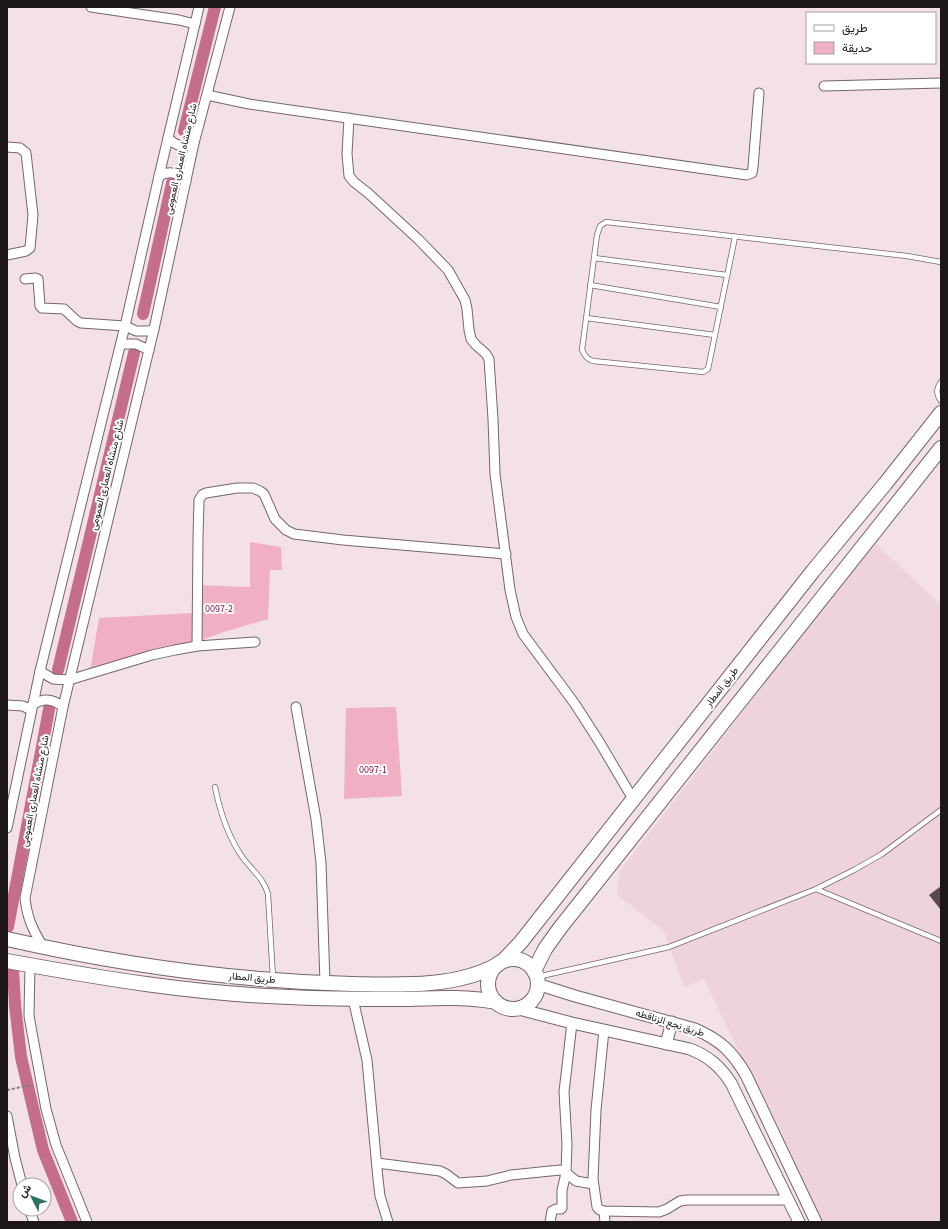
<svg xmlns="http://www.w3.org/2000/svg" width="948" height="1229" font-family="'Source Sans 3',Vazirmatn,sans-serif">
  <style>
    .built { fill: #eed3db }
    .green { fill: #f0afc3 }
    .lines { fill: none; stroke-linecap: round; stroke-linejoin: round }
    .canal { stroke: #c56e8b; stroke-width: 12 }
    .building { fill: #58494d }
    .service-casing { stroke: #75666a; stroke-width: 6 }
    .minor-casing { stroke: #75666a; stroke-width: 11 }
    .tertiary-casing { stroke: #75666a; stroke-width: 13 }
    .primary-casing { stroke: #75666a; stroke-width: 16 }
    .path { stroke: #85797c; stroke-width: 2; stroke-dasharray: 3 2; stroke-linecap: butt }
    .service { stroke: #fff; stroke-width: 4.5 }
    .minor { stroke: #fff; stroke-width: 9 }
    .tertiary { stroke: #fff; stroke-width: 11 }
    .primary { stroke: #fff; stroke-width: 14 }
    .labels { text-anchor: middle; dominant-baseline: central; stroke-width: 4; stroke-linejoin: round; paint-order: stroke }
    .street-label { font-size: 10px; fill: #1d1618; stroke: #fff }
    .park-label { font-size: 10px; fill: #811747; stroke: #fff }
  </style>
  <rect width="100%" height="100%" fill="#f3e1e6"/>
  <polygon class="built" points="874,542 941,605 941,1222 821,1222 704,979 684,987 664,931 617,895 619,872"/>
  <g class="green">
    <polygon points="250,542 281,547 282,570 270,570 268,619 224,632 184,646 90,671 99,618 193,613 195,585 250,587"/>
    <polygon points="396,707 402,796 344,799 346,708"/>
  </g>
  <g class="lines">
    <g class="canal">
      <polyline points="184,131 215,7"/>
      <polyline points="143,314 172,183"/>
      <polyline points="58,670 134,353"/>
      <polyline points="8,927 50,704"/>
      <polyline points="13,969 15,1005 21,1057 43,1150 72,1222"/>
    </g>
  </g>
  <polygon class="building" points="941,886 941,910 929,895"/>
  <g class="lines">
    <defs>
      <g id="service">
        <path d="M735,237l-27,132 -5,3 -110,-11c-6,-2 -8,-5 -11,-11l15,-115 3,-9 6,-4 301,34 34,6"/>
        <polyline points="594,258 727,275"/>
        <polyline points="590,285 721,307"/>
        <polyline points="586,318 715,335"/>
        <path d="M941,382c-5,7 -5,12 0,19"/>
        <path d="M215,787c5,25 13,50 28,71 9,12 21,21 25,36l5,84"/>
        <polyline points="816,889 941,941"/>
        <polyline points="537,977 669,947 816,889 854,870 882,854 941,810"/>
      </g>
      <g id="minor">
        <polyline points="91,7 179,20 195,24"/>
        <polyline points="824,86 941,83"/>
        <polyline points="207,95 249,104 747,175 752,173 753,167 759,93"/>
        <polyline points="349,118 347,154 349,176 354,182 368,193 419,240 448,270 465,300 467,309 469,330 471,339 476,345 486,354 489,359 493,419 495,474 510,590 516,617 523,634 575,704 600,743 633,799"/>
        <path d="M168,138c8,8 15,10 26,5"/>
        <polyline points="7,147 20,148 26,153 33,215 30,248 26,251 7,255"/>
        <path d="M159,176c11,-6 19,-4 27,6"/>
        <polyline points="25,279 35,278 38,279 40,306 42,308 64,309 77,321 81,323 125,326 136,331 149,331 154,329"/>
        <polyline points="121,344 136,344 149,350"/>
        <polyline points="197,646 198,538 199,500 202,495 206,493 237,488 253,488 260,491 264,494 275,519 286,530 294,534 343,540 506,554"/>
        <polyline points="40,671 53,679 69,680 152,655 175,650 197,646 255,642"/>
        <polyline points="7,705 23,706 31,710"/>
        <path d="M32,705c11,-7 20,-7 31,2"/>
        <polyline points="296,707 316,819 321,863 325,983"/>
        <polyline points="7,828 40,671 125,326 159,176 199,7"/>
        <path d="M43,947c-10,-17 -16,-29 -18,-49l38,-191 91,-378 40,-186 36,-136"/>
        <polyline points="30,965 29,1016 46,1109 56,1145 87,1222"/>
        <polyline points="353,999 367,1060 378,1179 380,1196 388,1222"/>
        <polyline points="604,1030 596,1110 593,1179 597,1207 600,1210 604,1211 659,1212 667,1209 680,1201 687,1200 788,1200"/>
        <polyline points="7,1116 15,1158 22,1185"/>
        <polyline points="377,1163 440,1171 446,1174 458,1183 487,1181 511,1175 560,1170 564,1171 576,1181 593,1184"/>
        <polyline points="29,1209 34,1222"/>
        <polyline points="604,1211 605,1222"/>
        <polyline points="550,1222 552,1211 556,1209 561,1209 562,1208 562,1190 566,1173 567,1144 564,1092 572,1023"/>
      </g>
      <g id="tertiary">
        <path d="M537,984l38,12 120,33c25,11 37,22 51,46l70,147"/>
        <path d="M515,1008l57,15 118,26c18,7 30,17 41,34l68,139"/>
        <polyline points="666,1044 672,1022"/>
      </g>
      <g id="primary">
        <path d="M7,939c114,26 228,42 345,45 46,1 103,4 145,-19"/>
        <circle cx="513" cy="984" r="25"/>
        <path d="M7,961c93,17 188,33 283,36 38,2 77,2 115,2 30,-1 61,-3 91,3"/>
        <polyline points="503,961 521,942 813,571 885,484 941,413"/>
        <polyline points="534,971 545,949 560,928 941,448"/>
      </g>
    </defs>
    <use href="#service" class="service-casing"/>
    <use href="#minor" class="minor-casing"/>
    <use href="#tertiary" class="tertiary-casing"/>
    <use href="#primary" class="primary-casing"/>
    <polyline class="path" points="7,1090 31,1085"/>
    <use href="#service" class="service"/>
    <use href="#minor" class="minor"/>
    <use href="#tertiary" class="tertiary"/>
    <use href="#primary" class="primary"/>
  </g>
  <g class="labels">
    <g class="street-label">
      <text transform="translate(181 159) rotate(-77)">شارع منشاه العمارى العمومى</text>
      <text transform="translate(107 475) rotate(-76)">شارع منشاه العمارى العمومى</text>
      <text transform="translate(722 687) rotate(-52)">طريق المطار</text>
      <text transform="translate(35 791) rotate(-79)">شارع منشاه العمارى العمومى</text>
      <text transform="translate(252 978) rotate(5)">طريق المطار</text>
      <text transform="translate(670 1023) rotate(17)">طريق نجع الزناقطه</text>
    </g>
    <g class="park-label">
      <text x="219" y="609">0097-2</text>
      <text x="373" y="770">0097-1</text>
    </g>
  </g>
  <rect width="948" height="1229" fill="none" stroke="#1d1618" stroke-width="16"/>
  <rect x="806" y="12" width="130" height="52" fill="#ffffff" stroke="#a5a2a3"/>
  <rect x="814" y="25" width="20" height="6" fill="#ffffff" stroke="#a5a2a3"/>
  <text x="842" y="32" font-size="12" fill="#1d1618">طريق</text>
  <rect x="814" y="42" width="20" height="12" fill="#f0afc3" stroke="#a5a2a3"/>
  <text x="842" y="52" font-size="12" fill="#1d1618">حديقة</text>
  <g transform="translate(32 1197) rotate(312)"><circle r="19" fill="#ffffff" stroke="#a5a2a3"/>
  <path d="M0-3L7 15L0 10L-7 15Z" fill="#2c7164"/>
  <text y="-6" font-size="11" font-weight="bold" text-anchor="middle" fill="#1d1618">ش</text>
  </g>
</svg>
